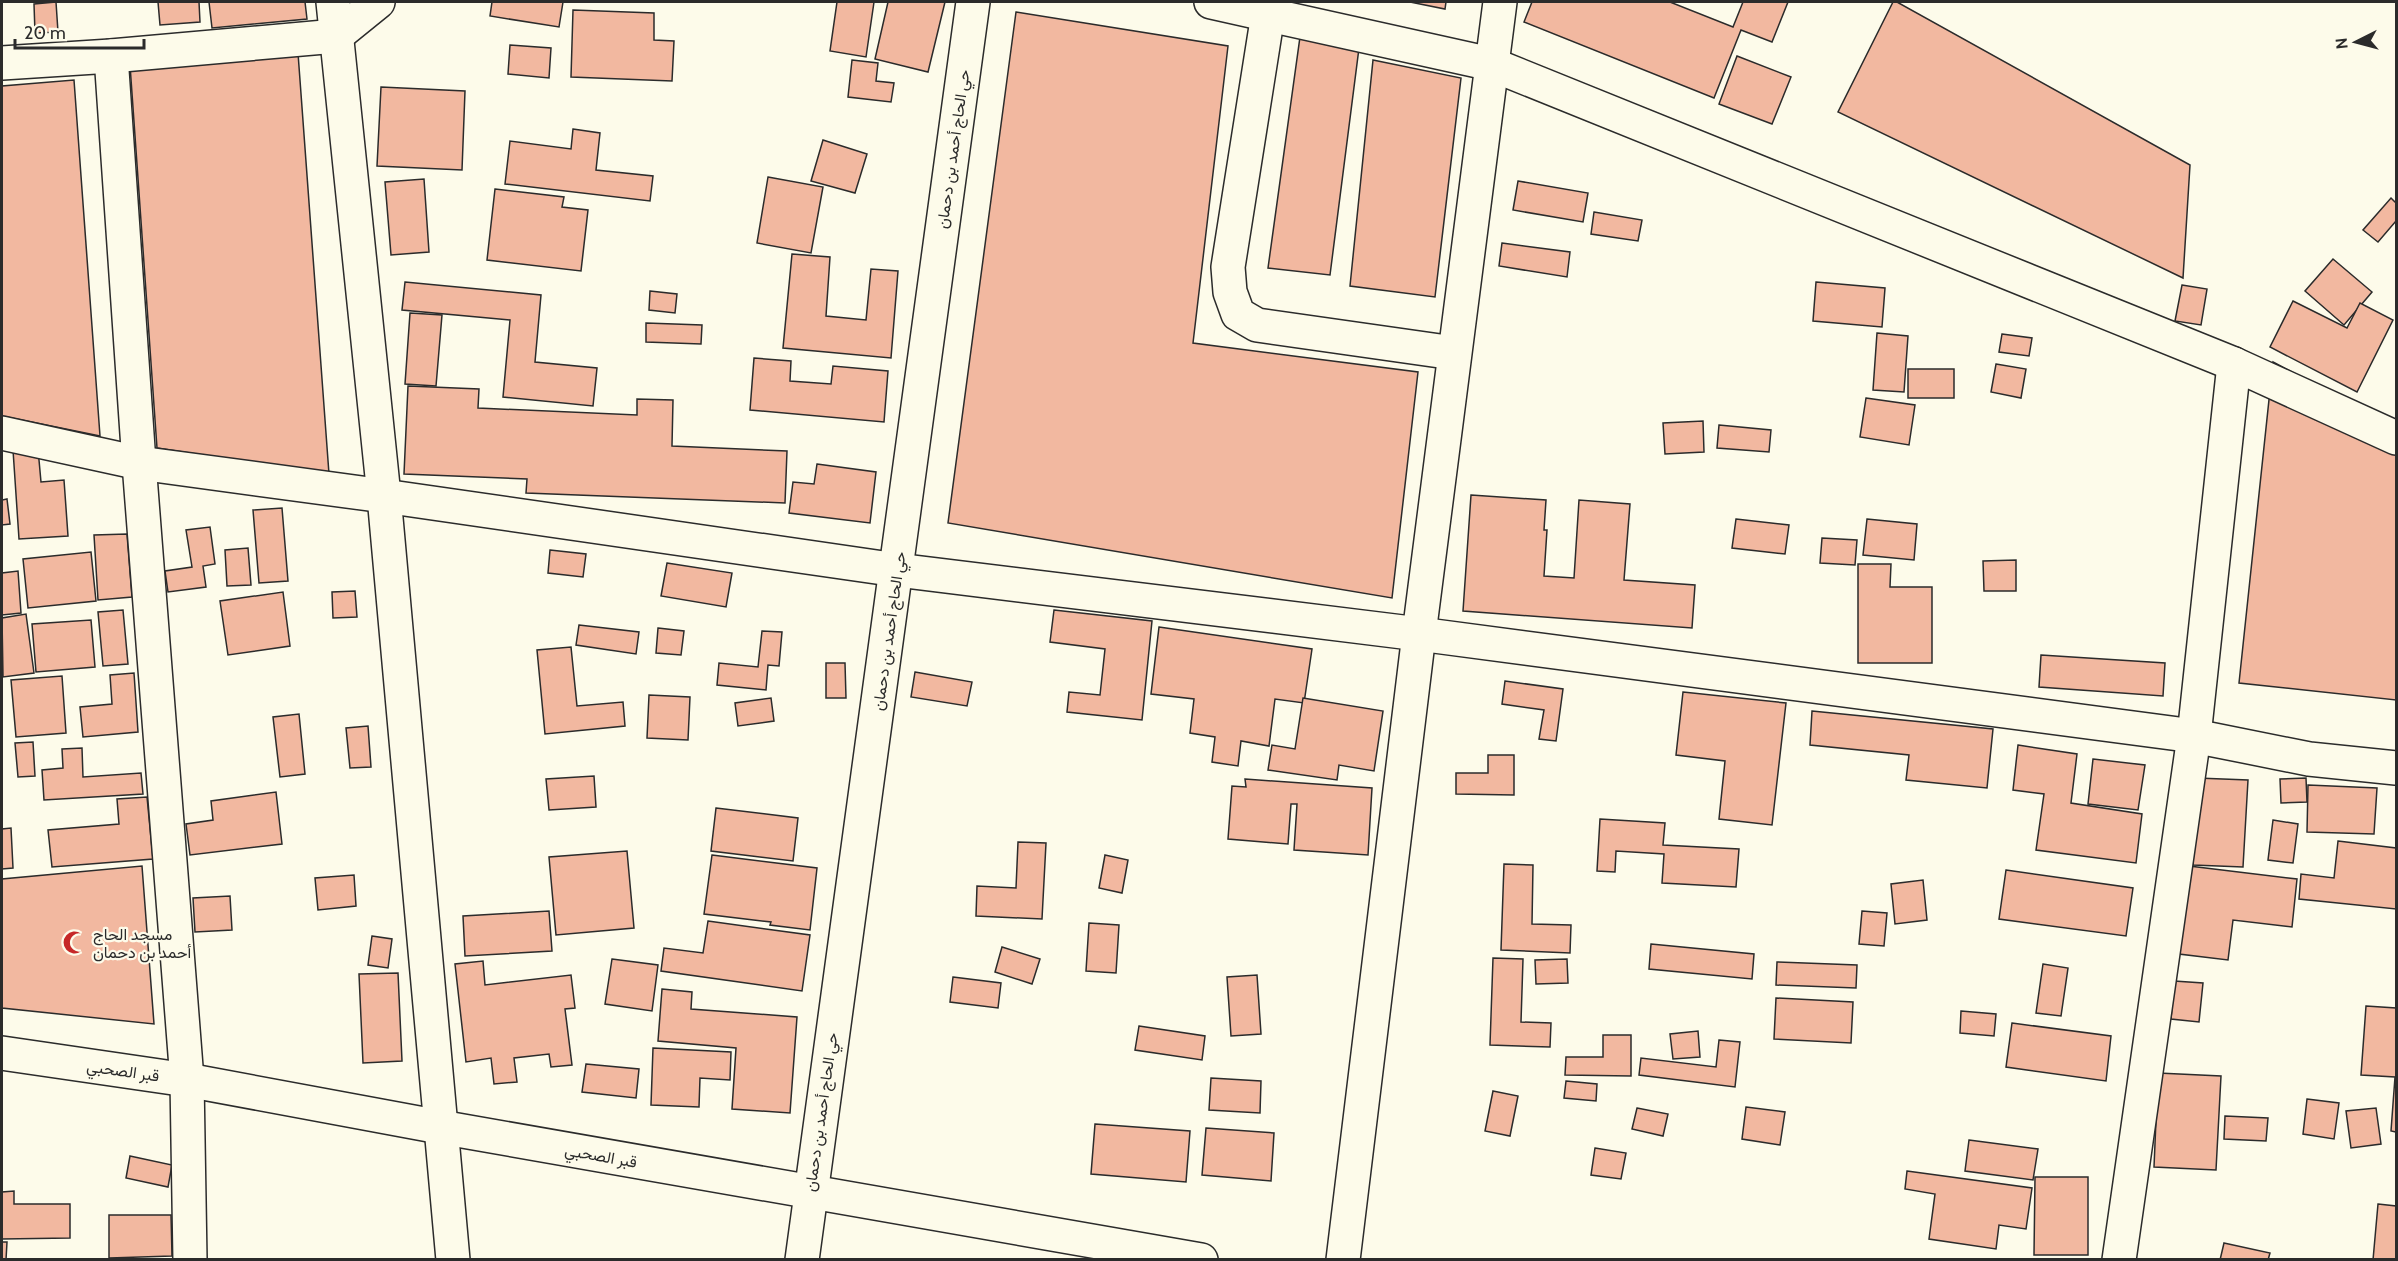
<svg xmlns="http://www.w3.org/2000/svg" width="2398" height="1261" font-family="Cabin,Vazirmatn,sans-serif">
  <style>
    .building { fill: #f2b8a0; stroke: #2b2b2b; stroke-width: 1.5 }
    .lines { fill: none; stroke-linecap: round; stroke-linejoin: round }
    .minor-casing { stroke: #2b2b2b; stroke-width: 36 }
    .minor { stroke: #fdfbea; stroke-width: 33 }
    .labels { text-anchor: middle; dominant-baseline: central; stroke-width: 4.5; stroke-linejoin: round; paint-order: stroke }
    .street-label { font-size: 16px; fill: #2b2b2b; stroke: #fdfbea }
    .poi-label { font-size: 16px; fill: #2b2b2b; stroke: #fdfbea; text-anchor: start }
  </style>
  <rect width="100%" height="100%" fill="#fdfbea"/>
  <g class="building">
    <polygon points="56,2 58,32 35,33 34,4"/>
    <polygon points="158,2 199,2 200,22 160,25"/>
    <polygon points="209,2 305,2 307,19 212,28"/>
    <polygon points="492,2 563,2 559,27 490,16"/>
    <polygon points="837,2 874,2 866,57 830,51"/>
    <polygon points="888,2 945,2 928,72 875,59"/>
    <polygon points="1410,2 1446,2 1445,9"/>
    <polygon points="1532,2 1670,2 1733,27 1743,2 1788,2 1772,42 1741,30 1714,98 1524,22"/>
    <polygon points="1893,2 1897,2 2190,165 2183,278 1838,112"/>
    <polygon points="573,10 654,13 654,40 674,41 672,81 571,77"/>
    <polygon points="1016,12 1228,46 1193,343 1418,372 1392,598 948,523"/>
    <polygon points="1300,37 1359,48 1330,275 1268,268"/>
    <polygon points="510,45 551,48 549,78 508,74"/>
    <polygon points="298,53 329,474 157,448 130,65"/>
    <polygon points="1737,56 1791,77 1772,124 1719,104"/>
    <polygon points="852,60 878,63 876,81 894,83 891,102 848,97"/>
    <polygon points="1373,60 1461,78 1435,297 1350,286"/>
    <polygon points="74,80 100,436 2,416 2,86"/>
    <polygon points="381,87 465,91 462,170 377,166"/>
    <polygon points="573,129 600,133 596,170 653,176 650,201 505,184 510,141 571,149"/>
    <polygon points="823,140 867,154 855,193 811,181"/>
    <polygon points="768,177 823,187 811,253 757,243"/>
    <polygon points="424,179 429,252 391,255 385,182"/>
    <polygon points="1518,181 1588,193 1583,222 1513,210"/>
    <polygon points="495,189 564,197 562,207 588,210 581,271 487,260"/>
    <polygon points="2391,198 2396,203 2396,221 2378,242 2363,230"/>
    <polygon points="1594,212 1642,220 1638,241 1591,234"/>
    <polygon points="1502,243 1570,252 1567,277 1499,266"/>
    <polygon points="792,254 830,257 826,316 866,320 871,269 898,271 891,358 783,348"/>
    <polygon points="2333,259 2372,292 2344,325 2305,291"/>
    <polygon points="405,282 541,295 535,362 597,368 593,406 503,397 510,320 402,310"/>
    <polygon points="1816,282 1885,288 1882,327 1813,321"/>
    <polygon points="2182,285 2207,289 2201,325 2175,321"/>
    <polygon points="650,291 677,294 675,313 649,310"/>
    <polygon points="2293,301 2347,328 2360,303 2393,320 2357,392 2270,347"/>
    <polygon points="410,313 442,315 436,386 405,384"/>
    <polygon points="646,323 702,325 701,344 646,342"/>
    <polygon points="1877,333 1908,336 1904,392 1873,390"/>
    <polygon points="2002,334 2032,338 2029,356 1999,352"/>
    <polygon points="754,358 791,361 790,381 831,384 833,366 888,371 884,422 750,410"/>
    <polygon points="2273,362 2396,427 2396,700 2239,683"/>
    <polygon points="1996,364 2026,369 2021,398 1991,392"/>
    <rect x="1908" y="369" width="46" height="29"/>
    <polygon points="408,386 479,389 478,408 637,415 637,399 673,400 672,446 787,451 785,503 526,493 527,479 404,474"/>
    <polygon points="1866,398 1915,405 1909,445 1860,437"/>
    <polygon points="1703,421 1704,452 1665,454 1663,423"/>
    <polygon points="1719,425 1771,430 1769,452 1717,448"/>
    <polygon points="38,449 41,482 64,480 68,536 19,539 13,450"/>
    <polygon points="817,464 876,472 870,523 789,513 793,482 814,484"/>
    <polygon points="1471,495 1546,500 1544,530 1547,530 1544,576 1574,578 1579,500 1630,504 1624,580 1695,585 1692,628 1463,611"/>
    <polygon points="7,499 10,524 2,525 2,500"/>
    <polygon points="282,508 288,581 259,583 253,510"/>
    <polygon points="1736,519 1789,525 1785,554 1732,548"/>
    <polygon points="1867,519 1917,524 1914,560 1863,555"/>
    <polygon points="210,527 215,564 203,566 206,587 168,592 165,571 192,567 186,530"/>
    <polygon points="127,534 132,597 98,600 94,535"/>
    <polygon points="1822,538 1857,540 1855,565 1820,563"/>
    <polygon points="248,548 251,585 227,586 225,550"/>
    <polygon points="550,550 586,554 583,577 548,573"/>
    <polygon points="91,552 96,601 28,608 23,559"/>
    <polygon points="2016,560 2016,591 1984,591 1983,561"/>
    <polygon points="667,563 732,573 726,607 661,596"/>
    <polygon points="1858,564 1891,564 1890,587 1932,587 1932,663 1858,663"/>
    <polygon points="18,571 21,613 2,615 2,573"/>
    <polygon points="355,591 357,617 333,618 332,592"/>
    <polygon points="283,592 290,646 228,655 220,601"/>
    <polygon points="123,610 128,664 103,666 98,612"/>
    <polygon points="1054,610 1152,621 1142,720 1067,712 1069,692 1100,695 1105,649 1050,642"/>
    <polygon points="26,614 34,673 3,677 2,618"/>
    <polygon points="91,620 95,667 36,672 32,624"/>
    <polygon points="579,625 639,632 636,654 576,645"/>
    <polygon points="1159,627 1312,649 1304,703 1275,699 1269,746 1241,741 1238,766 1212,762 1215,737 1190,733 1194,699 1151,694"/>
    <polygon points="658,628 684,631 681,655 656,653"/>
    <polygon points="762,631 782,632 779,666 768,665 766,690 717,685 719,663 758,667"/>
    <polygon points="571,647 577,706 623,702 625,726 545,734 537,650"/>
    <polygon points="2041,655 2165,663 2163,696 2039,687"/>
    <polygon points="826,663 845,663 846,698 826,698"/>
    <polygon points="915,672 972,682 967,706 911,697"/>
    <polygon points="134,673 138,732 83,737 80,707 112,704 110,675"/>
    <polygon points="62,676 66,733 16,737 11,680"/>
    <polygon points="1505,681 1563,689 1556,741 1539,739 1544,710 1502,704"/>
    <polygon points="1683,692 1786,703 1772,825 1719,819 1725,761 1676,755"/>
    <polygon points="649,695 690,697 688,740 647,738"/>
    <polygon points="771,698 774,721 738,726 735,703"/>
    <polygon points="1303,698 1383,711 1374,771 1339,765 1337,780 1268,770 1272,745 1295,749"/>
    <polygon points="1812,711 1993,729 1987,788 1906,780 1909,755 1810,745"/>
    <polygon points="299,714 305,774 280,777 273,717"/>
    <polygon points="368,726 371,767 350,768 346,728"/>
    <polygon points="33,742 35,776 18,777 15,743"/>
    <polygon points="2018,745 2077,754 2071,803 2142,814 2136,863 2036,850 2044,794 2013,790"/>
    <polygon points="82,748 83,777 141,773 143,794 44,800 42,770 63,768 62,749"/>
    <polygon points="1488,755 1514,755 1514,795 1456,794 1456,773 1488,773"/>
    <polygon points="2093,759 2145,765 2138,810 2088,804"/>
    <polygon points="594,776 596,807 549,810 546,779"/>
    <polygon points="2197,778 2248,780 2243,867 2193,865"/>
    <polygon points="2306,778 2307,802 2281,803 2280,779"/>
    <polygon points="1245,779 1372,788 1368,855 1294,850 1297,804 1291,804 1288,844 1228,839 1232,786 1246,787"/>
    <polygon points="2308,785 2377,788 2374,834 2307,832"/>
    <polygon points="276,792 282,844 190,855 186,824 213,820 211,801"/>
    <polygon points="147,797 153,859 52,867 48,830 119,824 117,799"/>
    <polygon points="716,808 798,818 793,861 711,851"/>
    <polygon points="1600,819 1665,823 1663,845 1739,849 1736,887 1662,883 1664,854 1616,851 1615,872 1597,871"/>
    <polygon points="2273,820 2298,824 2293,863 2268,860"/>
    <polygon points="11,828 13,868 2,869 2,829"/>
    <polygon points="2338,841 2396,848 2396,909 2299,899 2301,874 2334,878"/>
    <polygon points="1018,842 1046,843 1042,919 976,916 977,886 1016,888"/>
    <polygon points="627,851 634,928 556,935 549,857"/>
    <polygon points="712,855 817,868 810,930 770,925 771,922 704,914"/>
    <polygon points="1105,855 1128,860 1122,893 1099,888"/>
    <polygon points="1504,864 1533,865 1532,924 1571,925 1570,953 1501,950"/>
    <polygon points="142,866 154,1024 2,1008 2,879"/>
    <polygon points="2189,866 2297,879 2292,927 2233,920 2228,960 2179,954"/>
    <polygon points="2006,870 2133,888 2126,936 1999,919"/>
    <polygon points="354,875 356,906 318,910 315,878"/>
    <polygon points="1923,880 1927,920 1895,924 1891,884"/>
    <polygon points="230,896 232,930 195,932 193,898"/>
    <polygon points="549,911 552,951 465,956 463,916"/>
    <polygon points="1862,911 1887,913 1884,946 1859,944"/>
    <polygon points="708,921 810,935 802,991 661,971 664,948 703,953"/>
    <polygon points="1089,923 1119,925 1116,973 1086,971"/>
    <polygon points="372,936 392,939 388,968 368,965"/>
    <polygon points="1651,944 1754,954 1752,979 1649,969"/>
    <polygon points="1002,947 1040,959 1032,984 995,972"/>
    <polygon points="1493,958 1523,959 1521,1022 1551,1023 1550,1047 1490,1045"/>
    <polygon points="612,959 658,965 652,1011 605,1004"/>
    <polygon points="1567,959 1568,983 1536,984 1535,960"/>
    <polygon points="483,961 485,985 571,975 575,1008 565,1009 572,1065 551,1067 549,1054 514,1058 517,1082 494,1084 491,1058 466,1062 455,964"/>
    <polygon points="1777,962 1857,965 1856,988 1776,985"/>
    <polygon points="2043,964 2068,968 2061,1016 2036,1013"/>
    <polygon points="398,973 402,1061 363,1063 359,974"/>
    <polygon points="1257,975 1261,1034 1231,1036 1227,977"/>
    <polygon points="953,977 1001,983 998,1008 950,1002"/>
    <polygon points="2174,981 2203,983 2199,1022 2171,1019"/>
    <polygon points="662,989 692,992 691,1009 797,1017 790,1113 732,1109 736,1048 658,1041"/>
    <polygon points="1776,998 1853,1002 1851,1043 1774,1039"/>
    <polygon points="2366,1006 2396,1008 2396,1132 2391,1131 2395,1077 2361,1075"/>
    <polygon points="1961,1011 1996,1014 1994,1036 1960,1033"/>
    <polygon points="2012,1023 2111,1036 2106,1081 2006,1067"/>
    <polygon points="1139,1026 1205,1036 1202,1060 1135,1050"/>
    <polygon points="1698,1031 1700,1057 1673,1059 1670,1034"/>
    <polygon points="1603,1035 1631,1035 1631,1076 1565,1075 1566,1057 1603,1057"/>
    <polygon points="1719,1040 1740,1042 1735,1087 1639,1075 1641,1058 1716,1067"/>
    <polygon points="653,1048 731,1052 730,1080 700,1078 699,1107 651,1105"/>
    <polygon points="586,1064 639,1069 636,1098 582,1092"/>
    <polygon points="2158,1073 2221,1076 2216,1170 2154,1167"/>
    <polygon points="1211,1078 1261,1081 1260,1113 1209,1110"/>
    <polygon points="1566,1081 1597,1084 1596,1101 1564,1098"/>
    <polygon points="1493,1091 1518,1096 1510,1136 1485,1131"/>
    <polygon points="2307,1099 2339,1103 2334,1139 2303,1134"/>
    <polygon points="1746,1107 1785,1112 1780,1145 1742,1139"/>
    <polygon points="1637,1108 1668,1114 1663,1136 1632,1129"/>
    <polygon points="2376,1108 2381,1144 2351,1148 2346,1111"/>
    <polygon points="2225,1116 2268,1118 2266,1141 2224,1139"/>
    <polygon points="1095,1124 1190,1131 1186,1182 1091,1174"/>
    <polygon points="1206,1128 1274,1133 1271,1181 1202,1175"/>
    <polygon points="1969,1140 2038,1149 2033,1180 1965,1171"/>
    <polygon points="1595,1148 1626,1153 1621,1179 1591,1175"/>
    <polygon points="130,1156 172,1165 168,1187 126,1178"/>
    <polygon points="1907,1171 2032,1188 2026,1229 1999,1225 1996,1249 1929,1239 1935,1194 1905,1189"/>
    <polygon points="2035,1177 2088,1177 2088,1255 2034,1255"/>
    <polygon points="14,1191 14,1204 70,1204 70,1238 2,1239 2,1192"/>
    <polygon points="2378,1204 2396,1206 2396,1260 2373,1260"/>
    <polygon points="109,1215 171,1215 172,1256 109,1258"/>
    <polygon points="2,1242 7,1242 6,1260 2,1260"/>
    <polygon points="2224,1243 2270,1253 2268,1260 2220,1260"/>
  </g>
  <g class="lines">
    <defs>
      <g id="minor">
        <polyline points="333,2 384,496 453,1260"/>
        <polyline points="1211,2 1491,64 2234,364 2396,438"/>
        <polyline points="1268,14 1228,267 1230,292 1238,314 1257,325 1454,353"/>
        <polyline points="111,56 139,463 187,1080 190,1260"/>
        <polyline points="2,63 111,56 336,36 378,2"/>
        <polyline points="2,433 139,463 384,496 897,570 1419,634 2194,736 2309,759 2396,768"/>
        <polyline points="2,1053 187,1080 440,1127 1201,1260"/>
        <polyline points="802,1260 973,2"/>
        <polyline points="1343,1260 1419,634 1500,2"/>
        <polyline points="2119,1260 2194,736 2234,364"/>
      </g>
    </defs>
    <use href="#minor" class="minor-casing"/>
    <use href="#minor" class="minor"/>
  </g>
  <defs>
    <symbol id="mosque-bare" viewBox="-9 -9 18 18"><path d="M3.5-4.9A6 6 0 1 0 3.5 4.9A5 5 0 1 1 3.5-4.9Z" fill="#c62828" stroke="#fdfbea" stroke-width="2.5" paint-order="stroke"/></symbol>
  </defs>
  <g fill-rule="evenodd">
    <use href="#mosque-bare" x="58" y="926" width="33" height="33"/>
  </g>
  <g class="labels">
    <g class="street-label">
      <text transform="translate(953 149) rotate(-82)">حي الحاج أحمد بن دحمان</text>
      <text transform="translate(889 631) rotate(-82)">حي الحاج أحمد بن دحمان</text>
      <text transform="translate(123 1071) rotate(8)">قبر الصحبي</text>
      <text transform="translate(821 1112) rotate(-82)">حي الحاج أحمد بن دحمان</text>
      <text transform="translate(601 1156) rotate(10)">قبر الصحبي</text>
    </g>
    <g class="poi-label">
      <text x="93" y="934">مسجد الحاج<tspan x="93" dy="18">أحمد بن دحمان</tspan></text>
    </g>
  </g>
  <rect width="2398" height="1261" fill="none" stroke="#2b2b2b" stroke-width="6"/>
  <g transform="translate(2356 42) rotate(264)" stroke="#fdfbea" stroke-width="4.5" paint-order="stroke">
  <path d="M0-4.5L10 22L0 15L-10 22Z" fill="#2b2b2b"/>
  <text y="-9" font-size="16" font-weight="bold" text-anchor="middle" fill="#2b2b2b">N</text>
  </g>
  <path d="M15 39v9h129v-9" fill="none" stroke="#2b2b2b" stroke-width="3"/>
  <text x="24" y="39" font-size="18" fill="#2b2b2b" stroke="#fdfbea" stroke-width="4.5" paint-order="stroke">20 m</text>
</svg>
